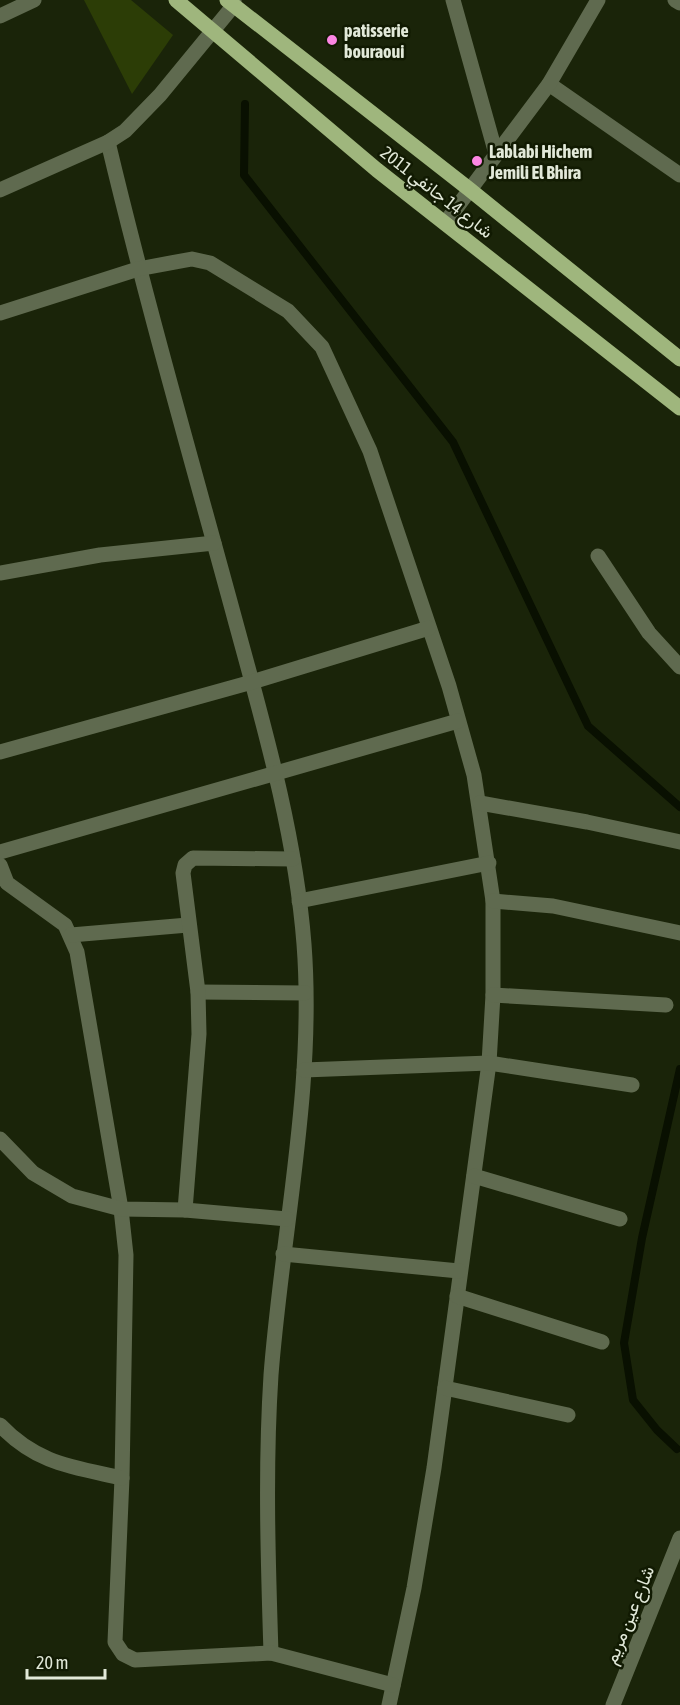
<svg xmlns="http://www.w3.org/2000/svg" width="680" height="1705" font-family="'Asap Condensed',Vazirmatn,sans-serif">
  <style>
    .green { fill: #2c3d06 }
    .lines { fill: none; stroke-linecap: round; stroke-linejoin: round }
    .stream { stroke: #091001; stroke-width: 8 }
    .minor { stroke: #5f6a4f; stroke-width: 15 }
    .major { stroke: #9fb67d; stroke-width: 15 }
    .poi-dot { fill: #fc86e3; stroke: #111a02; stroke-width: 2 }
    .labels { text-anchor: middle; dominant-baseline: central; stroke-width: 5; stroke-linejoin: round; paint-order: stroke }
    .poi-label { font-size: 18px; font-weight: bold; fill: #e2e9d9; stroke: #111a02; text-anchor: start }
    .street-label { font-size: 18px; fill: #e2e9d9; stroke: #111a02 }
  </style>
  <rect width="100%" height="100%" fill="#1a2409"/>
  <polygon class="green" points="84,0 131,0 173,35 132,94"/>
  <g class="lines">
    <g class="stream">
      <polyline points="245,104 244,175 453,442 588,726 680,807"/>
      <polyline points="677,1449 657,1430 633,1400 624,1343 642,1238 680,1069"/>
    </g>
    <g class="minor">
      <polyline points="453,0 496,154"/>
      <polyline points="675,0 680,3"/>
      <polyline points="0,16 34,0"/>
      <polyline points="549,84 680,175"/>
      <path d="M108,142c37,155 81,309 123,463 30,111 64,224 73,339 11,144 -22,288 -33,431 -6,93 -3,185 0,278"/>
      <polyline points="0,190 108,142 125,131 160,95 234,5 234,0"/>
      <polyline points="445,223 549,84 598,0"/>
      <polyline points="0,313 138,269 192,259 210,263 288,311 322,347 370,451 449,686 474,775 493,901 493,995 489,1063 434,1468 414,1588 389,1705"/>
      <polyline points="598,556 649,633 680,667"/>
      <polyline points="0,573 100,555 214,543"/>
      <polyline points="0,752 252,682 429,628"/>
      <polyline points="480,803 587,822 680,842"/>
      <polyline points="0,852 458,721"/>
      <polyline points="0,865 7,883 65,925 77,952 121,1209 126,1255 122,1478 115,1642 123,1654 135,1660 271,1653 393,1685"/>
      <polyline points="299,901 489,863"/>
      <polyline points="493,901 553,906 680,933"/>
      <polyline points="71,935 188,925"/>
      <polyline points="198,992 305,993"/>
      <polyline points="493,995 666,1005"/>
      <polyline points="304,1070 489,1063 632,1085"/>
      <polyline points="0,1139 33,1173 72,1196 121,1209 185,1210 287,1219"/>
      <polyline points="474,1176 620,1219"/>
      <polyline points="185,1210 199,1034 198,992 183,873 185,865 193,858 293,859"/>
      <polyline points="283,1254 459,1271"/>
      <polyline points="457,1296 602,1342"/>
      <polyline points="445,1388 568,1415"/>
      <path d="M0,1425c37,39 73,42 122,53"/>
      <polyline points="613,1705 680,1538"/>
    </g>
    <g class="major">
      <polyline points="176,0 377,170 680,408"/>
      <polyline points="227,0 469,189 680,359"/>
    </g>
  </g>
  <g class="poi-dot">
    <circle cx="332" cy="40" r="6"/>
    <circle cx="477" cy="161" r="6"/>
  </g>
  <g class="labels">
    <g class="poi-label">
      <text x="344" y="30">patisserie<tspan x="344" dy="21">bouraoui</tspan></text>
      <text x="489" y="151">Lablabi Hichem<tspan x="489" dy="21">Jemili El Bhira</tspan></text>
    </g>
    <g class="street-label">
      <text transform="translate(437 192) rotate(38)">شارع 14 جانفي 2011</text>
      <text transform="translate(629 1615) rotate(-68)">شارع عين مريم</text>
    </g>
  </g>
  <path d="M27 1669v9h78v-9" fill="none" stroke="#e2e9d9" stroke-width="3"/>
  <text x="36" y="1669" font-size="18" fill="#e2e9d9" stroke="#111a02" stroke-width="4.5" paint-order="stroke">20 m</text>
</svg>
